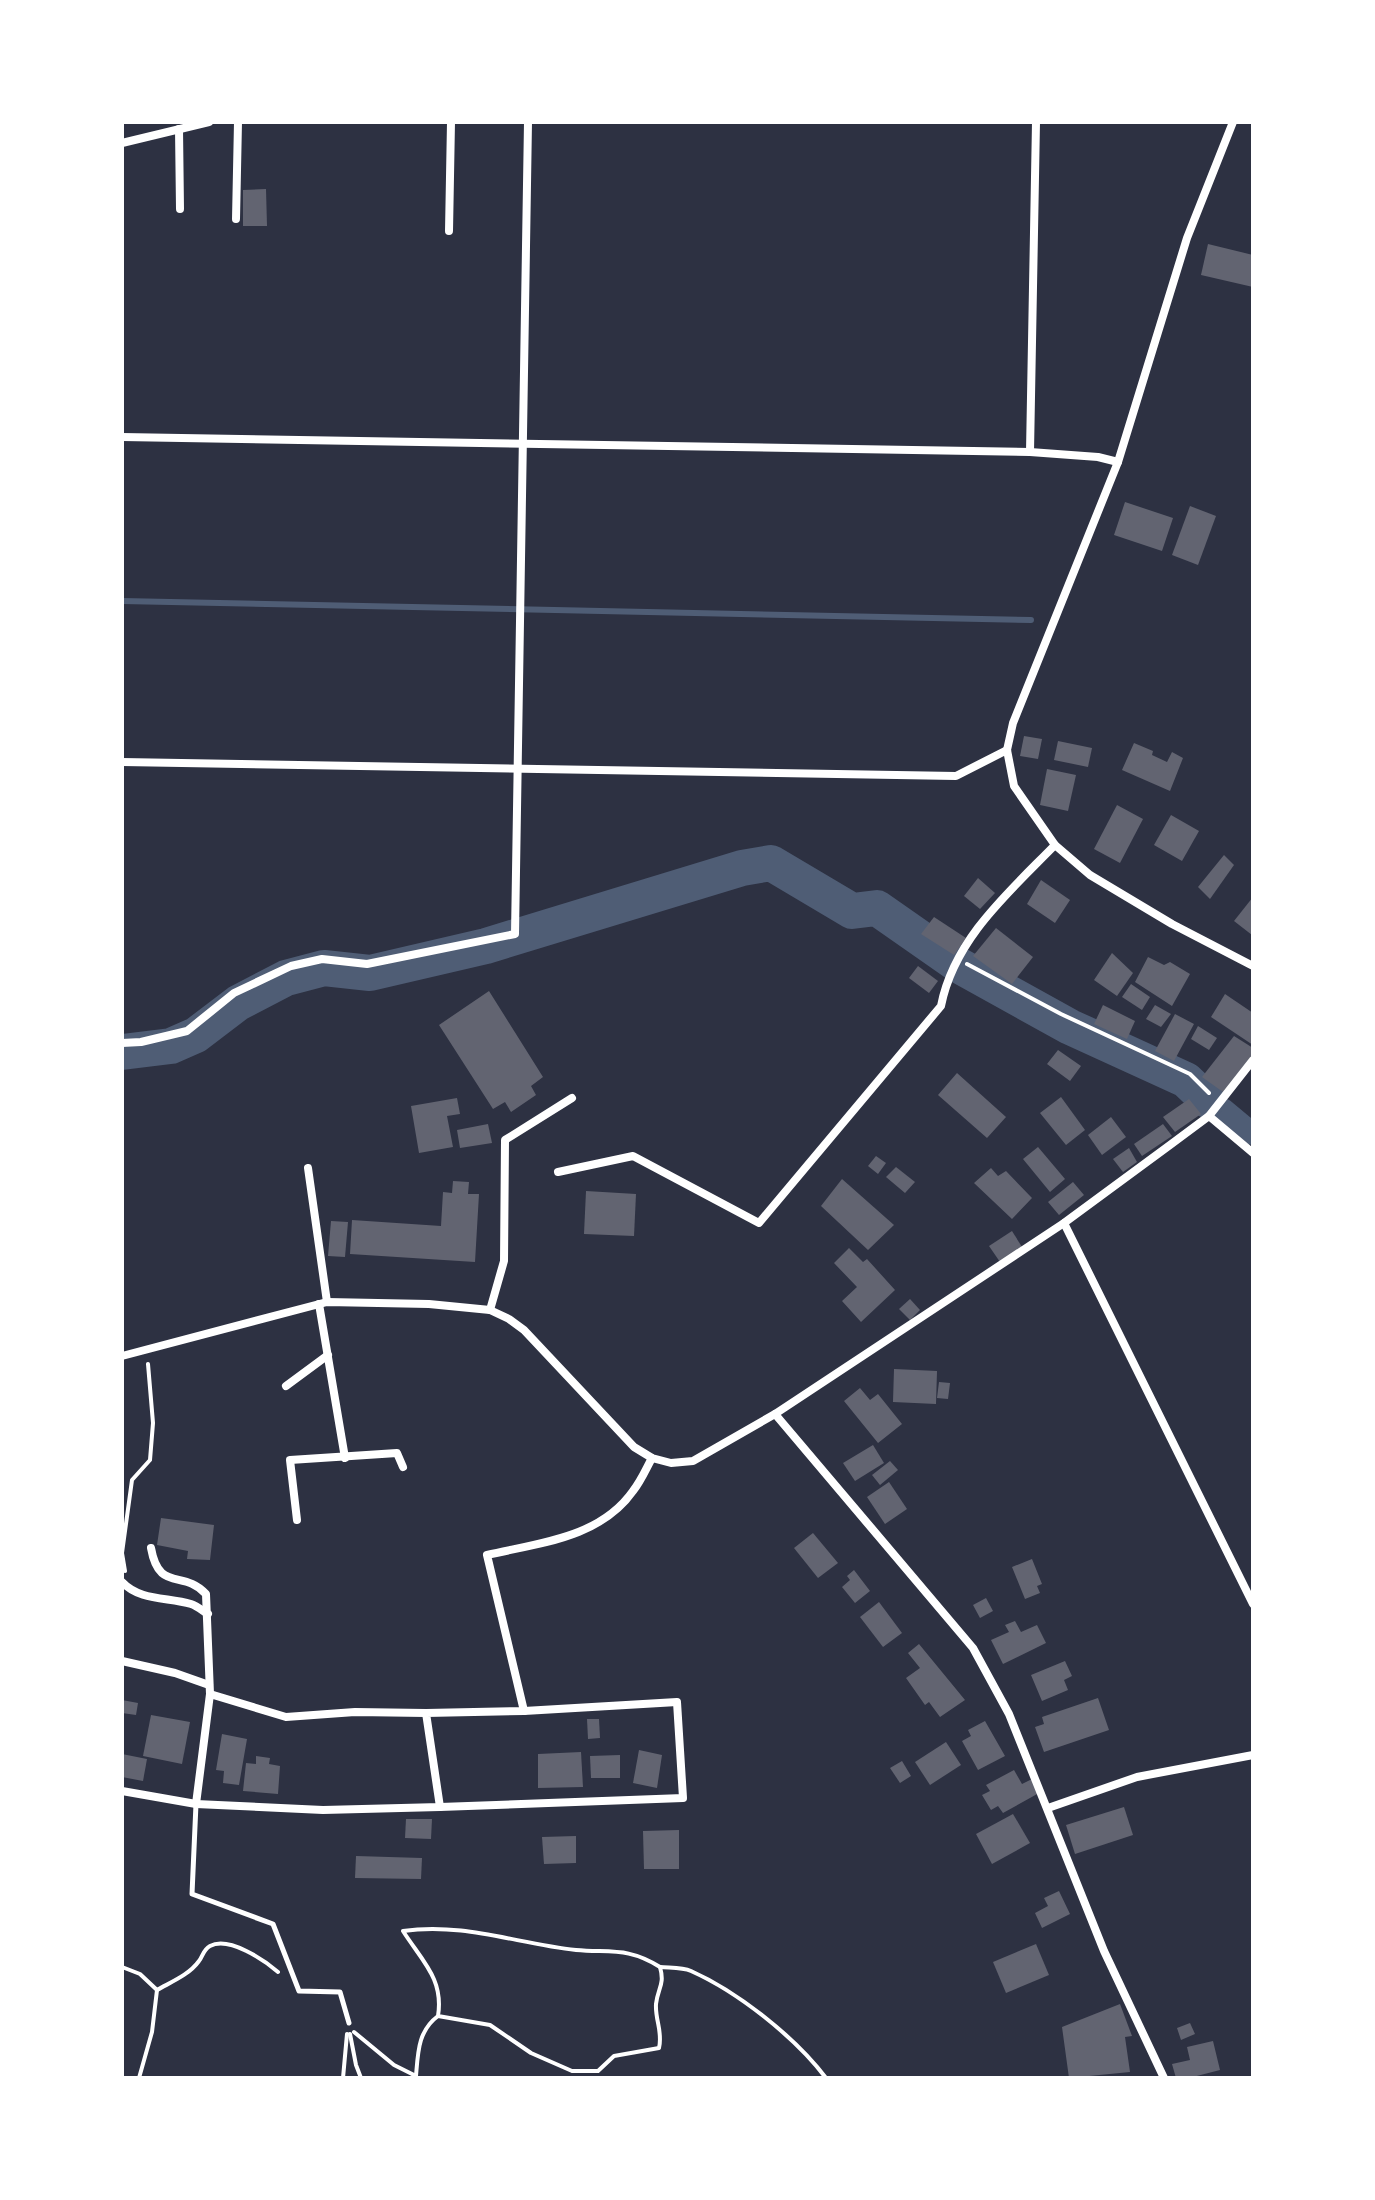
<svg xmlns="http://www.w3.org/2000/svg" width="1375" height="2200" font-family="Roboto,sans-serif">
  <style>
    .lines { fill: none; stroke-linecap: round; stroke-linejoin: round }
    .stream { stroke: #4f5d75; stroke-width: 6 }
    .canal { stroke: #4f5d75; stroke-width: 22 }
    .river { stroke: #4f5d75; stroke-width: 36 }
    .building { fill: #626471 }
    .path { stroke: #fff; stroke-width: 4 }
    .service { stroke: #fff; stroke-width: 5 }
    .minor { stroke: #fff; stroke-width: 8 }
  </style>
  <rect width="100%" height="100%" fill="#2d3142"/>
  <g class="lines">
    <polyline class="stream" points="122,601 1031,620"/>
    <polyline class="canal" points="1223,1109 1253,1134"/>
    <polyline class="river" points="122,1052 171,1046 196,1035 238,1003 286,978 324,968 370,973 486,946 742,868 771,863 852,911 877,908 960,966 1070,1027 1186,1080 1207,1100"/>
  </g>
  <g class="building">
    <polygon points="266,189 267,226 243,226 243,190"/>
    <polygon points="1208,244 1253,255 1253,287 1201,275"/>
    <polygon points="1125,502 1173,518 1162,551 1114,535"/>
    <polygon points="1190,506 1216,516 1198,565 1172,555"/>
    <polygon points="1024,736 1042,739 1038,759 1020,756"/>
    <polygon points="1058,741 1092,748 1088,767 1054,760"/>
    <polygon points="1134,743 1153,751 1152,755 1167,762 1172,752 1183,758 1170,791 1122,770"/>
    <polygon points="1047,769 1076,775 1068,811 1040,805"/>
    <polygon points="1117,805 1143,819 1120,863 1094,849"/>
    <polygon points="1171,815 1199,831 1182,861 1154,845"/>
    <polygon points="1224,855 1234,865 1210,899 1198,887"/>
    <polygon points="978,878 995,893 980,909 964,896"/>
    <polygon points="1041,880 1070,900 1055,923 1027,904"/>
    <polygon points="1253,897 1253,933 1252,935 1234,921"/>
    <polygon points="934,917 966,938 954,955 921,934"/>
    <polygon points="996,928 1033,957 1012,984 973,956"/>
    <polygon points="1112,953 1133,973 1117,996 1094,980"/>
    <polygon points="1148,957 1164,965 1170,962 1190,974 1172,1006 1135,982"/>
    <polygon points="918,966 938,981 929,993 909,978"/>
    <polygon points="1131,984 1150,997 1142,1010 1122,997"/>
    <polygon points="489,991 543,1077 531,1086 536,1095 511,1112 505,1102 493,1109 439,1025"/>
    <polygon points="1225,994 1253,1013 1253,1045 1211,1017"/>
    <polygon points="1103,1005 1135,1021 1127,1039 1094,1024"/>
    <polygon points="1155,1005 1171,1014 1161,1027 1146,1019"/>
    <polygon points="1175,1014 1194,1024 1174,1061 1155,1051"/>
    <polygon points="1198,1026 1217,1038 1209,1050 1191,1039"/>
    <polygon points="1234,1036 1253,1048 1253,1054 1223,1092 1202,1077"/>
    <polygon points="1058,1050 1081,1066 1070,1081 1047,1064"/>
    <polygon points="957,1073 1006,1117 987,1138 938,1095"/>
    <polygon points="1061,1097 1085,1130 1066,1145 1040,1113"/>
    <polygon points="457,1098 460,1114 447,1116 453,1147 419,1153 411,1106"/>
    <polygon points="1189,1099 1201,1114 1175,1132 1163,1117"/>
    <polygon points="1111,1117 1126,1137 1102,1155 1088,1135"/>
    <polygon points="488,1124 492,1143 460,1148 457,1130"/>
    <polygon points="1163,1124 1172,1136 1142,1156 1134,1144"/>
    <polygon points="1038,1147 1065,1179 1050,1192 1023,1159"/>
    <polygon points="1129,1148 1137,1162 1123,1172 1113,1159"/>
    <polygon points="876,1156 886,1163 878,1174 868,1166"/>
    <polygon points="896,1167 915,1182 905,1193 886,1177"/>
    <polygon points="991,1168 998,1176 1006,1171 1032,1198 1012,1219 974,1183"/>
    <polygon points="842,1179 894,1225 868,1250 821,1206"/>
    <polygon points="453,1181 469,1182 468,1194 479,1194 475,1262 350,1254 352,1220 441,1226 443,1192 452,1193"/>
    <polygon points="1073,1182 1084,1195 1059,1215 1048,1202"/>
    <polygon points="586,1191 636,1194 634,1236 584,1234"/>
    <polygon points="331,1221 348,1222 345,1257 328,1256"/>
    <polygon points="1012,1231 1022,1247 1000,1262 989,1246"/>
    <polygon points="849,1248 863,1262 867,1259 895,1290 861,1322 842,1301 857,1287 834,1263"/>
    <polygon points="910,1299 920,1310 910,1320 899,1309"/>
    <polygon points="894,1369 937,1371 936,1404 893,1402"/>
    <polygon points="939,1382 950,1383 948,1399 937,1398"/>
    <polygon points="860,1388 870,1400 878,1394 902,1424 878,1443 844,1401"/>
    <polygon points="873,1445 884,1463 855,1481 843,1463"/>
    <polygon points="890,1461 898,1470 880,1485 872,1475"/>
    <polygon points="889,1482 907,1509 885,1524 867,1497"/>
    <polygon points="161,1518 214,1525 210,1560 187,1559 188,1551 157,1545"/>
    <polygon points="813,1533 838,1563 818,1578 794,1548"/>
    <polygon points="1032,1559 1042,1584 1037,1586 1040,1593 1025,1599 1012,1567"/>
    <polygon points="854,1570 870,1591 855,1603 842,1587 850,1580 847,1576"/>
    <polygon points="986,1598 993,1611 980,1618 973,1605"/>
    <polygon points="879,1602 902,1633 883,1647 860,1617"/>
    <polygon points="1015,1621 1021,1632 1037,1625 1046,1643 1003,1664 991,1640 1009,1632 1005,1625"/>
    <polygon points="919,1644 965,1700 940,1717 929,1702 925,1705 906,1678 920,1668 908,1653"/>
    <polygon points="1065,1661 1072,1676 1064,1680 1068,1690 1042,1701 1031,1675"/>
    <polygon points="1098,1698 1109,1730 1044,1752 1035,1727 1044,1724 1042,1717"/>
    <polygon points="122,1700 138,1703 136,1715 122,1713"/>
    <polygon points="151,1715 190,1722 182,1764 143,1756"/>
    <polygon points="587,1719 599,1719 600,1738 588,1739"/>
    <polygon points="985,1721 1005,1756 978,1770 962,1741 971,1736 968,1730"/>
    <polygon points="222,1734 247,1739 239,1785 223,1783 224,1771 216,1770"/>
    <polygon points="946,1742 961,1765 930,1785 915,1762"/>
    <polygon points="639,1750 662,1755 657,1788 633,1783"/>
    <polygon points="581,1752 583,1787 538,1788 538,1754"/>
    <polygon points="122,1754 147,1759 143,1781 122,1777"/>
    <polygon points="620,1755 620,1778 591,1778 590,1756"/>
    <polygon points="256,1756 270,1758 269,1764 280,1766 278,1794 243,1791 246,1763 256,1764"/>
    <polygon points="902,1761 911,1776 900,1783 890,1768"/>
    <polygon points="1014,1770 1022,1784 1032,1779 1039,1793 1003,1813 998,1806 991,1810 982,1795 990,1791 986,1785"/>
    <polygon points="1124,1807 1133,1835 1075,1854 1066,1825"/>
    <polygon points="1013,1814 1030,1843 992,1864 976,1834"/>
    <polygon points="406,1819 432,1819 431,1839 405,1838"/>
    <polygon points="679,1830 679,1869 644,1869 643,1831"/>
    <polygon points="576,1836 576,1863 544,1864 542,1837"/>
    <polygon points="356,1856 422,1858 421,1879 355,1878"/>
    <polygon points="1059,1891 1070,1914 1042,1928 1035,1913 1048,1906 1044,1898"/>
    <polygon points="1036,1944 1049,1975 1006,1993 993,1962"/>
    <polygon points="1120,2004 1132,2036 1125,2037 1130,2072 1069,2078 1062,2027"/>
    <polygon points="1190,2023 1195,2034 1181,2040 1177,2028"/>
    <polygon points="1213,2041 1220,2070 1189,2078 1176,2078 1172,2064 1190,2060 1187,2047"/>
  </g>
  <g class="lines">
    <g class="path">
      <polyline points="967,964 1061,1014 1190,1074 1209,1093"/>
      <polyline points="125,1571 122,1553 132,1480 150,1460 153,1423 148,1364"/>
      <path d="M122,1967l18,7 17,16c14,-8 32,-15 42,-29 4,-5 4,-11 11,-15 19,-10 54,14 68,26"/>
      <path d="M660,1967c10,1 22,0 31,4 47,21 104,66 135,107"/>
      <path d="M354,2032l40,33 22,11c2,-24 2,-45 22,-60l52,9 41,28 41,18h26l16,-15 45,-8c4,-16 -4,-28 -3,-44 2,-17 9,-19 4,-37 -32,-20 -49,-14 -84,-17 -58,-6 -113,-28 -173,-19 19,30 41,48 35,85"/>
      <polyline points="350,2034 356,2065 361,2078"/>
      <polyline points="139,2078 152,2032 157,1990"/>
      <polyline points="343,2078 347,2034"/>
    </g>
    <polyline class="service" points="196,1804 192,1894 273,1924 299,1991 340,1992 349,2023"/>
    <g class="minor">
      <polyline points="1233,122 1187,238 1118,462 1013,723 1007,750 1014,786 1055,845 1090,875 1172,924 1253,966"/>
      <polyline points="179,129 180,209"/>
      <polyline points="122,143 209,122"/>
      <polyline points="236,219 238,122"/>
      <polyline points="449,231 451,122"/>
      <polyline points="122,437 1030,452 1098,457 1118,462"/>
      <polyline points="1030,452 1036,122"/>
      <polyline points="122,762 956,776 1007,750"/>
      <polyline points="122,1043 141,1042 187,1031 234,993 291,966 322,959 367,964 515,934 528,122"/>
      <polyline points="1209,1116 1253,1153"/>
      <polyline points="308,1168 327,1302"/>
      <path d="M558,1172l75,-16 126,67 182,-217c13,-67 68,-114 114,-161"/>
      <polyline points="1064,1223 1253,1604"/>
      <polyline points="319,1304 345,1458"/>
      <polyline points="490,1310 504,1261 505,1140 572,1098"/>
      <polyline points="122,1356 327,1302 429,1304 490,1310 509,1319 524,1330 634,1447 652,1458 671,1463 693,1461 775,1414 1064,1223 1170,1145 1209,1116 1253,1060"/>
      <polyline points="286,1386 328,1355"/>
      <polyline points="775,1414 973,1648 1009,1714 1104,1951 1164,2078"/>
      <polyline points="297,1520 290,1460 397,1453 403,1467"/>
      <path d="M151,1548c8,45 32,21 55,46l4,100"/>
      <path d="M122,1582c18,19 45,15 69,22 6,2 12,7 17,10"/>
      <polyline points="122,1661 175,1673 209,1685"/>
      <path d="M122,1791l74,13 127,6 117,-3 -14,-94 98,-2 -37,-156c52,-12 113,-17 146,-64 8,-10 13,-22 19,-33"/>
      <polyline points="196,1804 210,1694 286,1717 355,1712 426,1713"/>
      <polyline points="440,1807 683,1798 677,1702 524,1711"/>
      <polyline points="1048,1808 1137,1777 1253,1755"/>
    </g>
  </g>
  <rect width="1375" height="2200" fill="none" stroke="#ffffff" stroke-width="248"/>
</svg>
